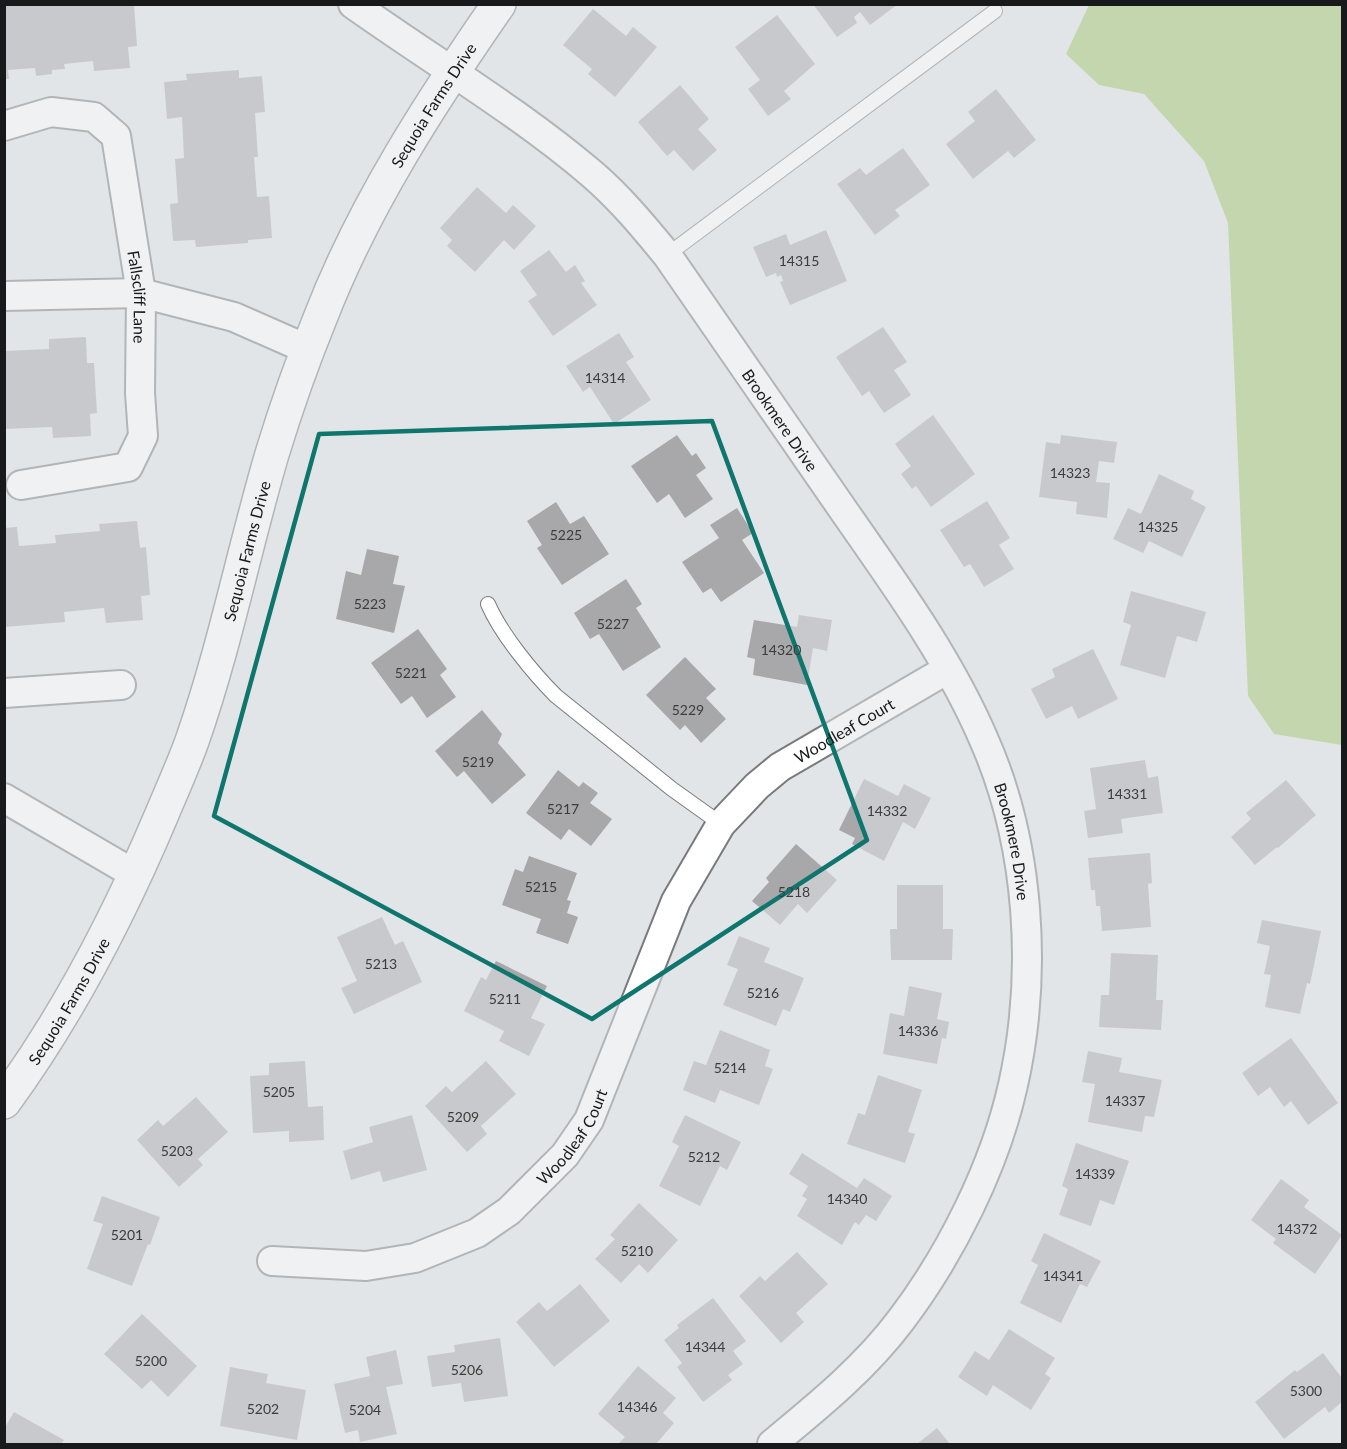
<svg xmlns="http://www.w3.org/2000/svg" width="1347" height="1449" font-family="Lato,sans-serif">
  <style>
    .forest { fill: #a1c366 }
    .building { fill: #a8a7aa }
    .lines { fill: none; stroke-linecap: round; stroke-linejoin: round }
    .service-casing { stroke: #787b7e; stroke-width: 16 }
    .minor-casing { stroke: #787b7e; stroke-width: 32 }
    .tertiary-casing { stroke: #787b7e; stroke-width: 36 }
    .service { stroke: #fff; stroke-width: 14 }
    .minor { stroke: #fff; stroke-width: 28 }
    .tertiary { stroke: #fff; stroke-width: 33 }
    .marked { fill: none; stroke: #0f766e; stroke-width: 4.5; stroke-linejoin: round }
    .labels { text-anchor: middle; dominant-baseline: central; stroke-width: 6; stroke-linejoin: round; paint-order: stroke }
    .number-label { font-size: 14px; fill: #3c3c3e }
    .street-label { font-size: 16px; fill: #18191a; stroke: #e2e5e8 }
  </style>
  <rect width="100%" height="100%" fill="#e2e5e8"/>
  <polygon class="forest" points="1089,5 1342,5 1342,745 1274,734 1248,696 1228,223 1204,161 1144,94 1099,85 1066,54"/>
  <g class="building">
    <polygon points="5,4 134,4 137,46 128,47 130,68 94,71 93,61 64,64 65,69 52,70 52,74 36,76 35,68 8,70 9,79 5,79"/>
    <polygon points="813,4 898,4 870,25 860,12 854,17 857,23 837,37"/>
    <polygon points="593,9 626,36 633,27 657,47 615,97 588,74 592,69 563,45"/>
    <polygon points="777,15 815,64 784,91 791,99 768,116 748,89 760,80 735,47"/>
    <polygon points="239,70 239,78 262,76 265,112 255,113 258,157 254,157 257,197 269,196 272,238 248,240 248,243 196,247 195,240 173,241 170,204 178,203 175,159 184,158 182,117 167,119 164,82 187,80 186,74"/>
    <polygon points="680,85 709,119 698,129 717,150 693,171 674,150 667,156 638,122"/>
    <polygon points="996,89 1036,140 1014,158 1008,151 973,179 946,144 975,121 968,112"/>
    <polygon points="903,148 930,185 895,210 900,216 875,235 837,184 860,168 866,175"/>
    <polygon points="477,187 506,213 513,205 536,226 514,250 504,240 475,272 447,246 452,240 440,228"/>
    <polygon points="826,230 847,281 790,305 780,282 783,281 781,275 777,277 776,273 766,277 753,247 786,234 790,245"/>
    <polygon points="549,250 566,272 575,265 585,281 581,283 597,305 553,336 528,301 537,295 520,271"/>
    <polygon points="883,327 907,362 894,370 911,395 884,413 869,391 862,396 836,357"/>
    <polygon points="619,333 634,357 626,362 651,400 614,424 590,387 583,392 566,366"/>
    <polygon points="86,337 87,363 94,363 97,413 90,414 91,436 53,438 52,427 4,429 4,351 49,349 49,339"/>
    <polygon points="933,415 975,474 931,507 916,486 912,489 901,474 911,466 895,444"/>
    <polygon points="677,435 692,456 696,453 706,468 696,475 713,499 685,518 669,494 657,503 631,466"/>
    <polygon points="1061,435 1117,442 1114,463 1099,461 1096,482 1110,483 1107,518 1076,514 1077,502 1039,497 1046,442 1060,444"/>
    <polygon points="1159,474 1194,491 1191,499 1206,507 1182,557 1149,541 1143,553 1113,539 1128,508 1141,514"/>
    <polygon points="987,501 1010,538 999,545 1014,569 984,587 970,564 964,567 940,530"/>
    <polygon points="556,502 570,524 584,516 609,554 562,585 537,548 542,545 527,521"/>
    <polygon points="737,508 753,533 742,540 764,573 721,602 711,588 703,593 682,562 719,538 710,525"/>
    <polygon points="137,521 140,548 146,547 150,595 141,596 143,620 106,623 104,608 64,612 65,622 4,627 4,528 17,527 19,546 56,543 55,535 100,531 99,524"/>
    <polygon points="367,549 399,556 393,584 405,586 394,633 336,619 346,571 361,575"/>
    <polygon points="626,579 642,604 636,608 661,647 623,671 599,634 590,639 574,613"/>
    <polygon points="1131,591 1206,612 1197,642 1177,636 1165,678 1120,665 1131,625 1123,622"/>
    <polygon points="799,615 832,620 827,651 813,648 807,685 753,675 755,659 747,657 754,620 797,627"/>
    <polygon points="418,629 447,669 440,675 456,697 427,718 412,696 401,704 371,663"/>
    <polygon points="1093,649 1118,699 1078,719 1072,706 1046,719 1031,689 1055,677 1052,669"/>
    <polygon points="685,657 716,689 706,698 726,719 701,743 685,725 680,730 646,695"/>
    <polygon points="482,710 502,734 498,743 526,775 492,804 464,771 457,777 435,751"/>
    <polygon points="1145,760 1148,778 1158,776 1163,813 1121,819 1123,833 1088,838 1084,811 1096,809 1090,768"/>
    <polygon points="558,770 579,787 583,782 598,793 590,803 612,819 591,846 569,829 561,840 526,813"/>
    <polygon points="864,779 898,796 904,784 931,798 915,829 903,822 884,861 852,844 855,838 839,830"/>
    <polygon points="1286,780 1316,815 1278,848 1277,847 1255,865 1231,837 1251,819 1246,813"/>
    <polygon points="796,844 837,880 807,913 798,904 780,925 752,901 769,882 766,878"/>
    <polygon points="1150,853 1152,883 1148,884 1151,927 1102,931 1100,906 1096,906 1095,890 1091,890 1088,858"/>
    <polygon points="529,856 577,873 567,900 571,901 567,913 578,917 568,944 536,933 541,919 502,905 515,869 523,872"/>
    <polygon points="897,885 943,885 943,929 953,929 952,960 891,960 890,929 897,929"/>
    <polygon points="382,917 395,945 403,941 422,982 354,1014 341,988 357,981 337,937"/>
    <polygon points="1262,920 1321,931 1310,984 1307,983 1300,1014 1265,1007 1271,975 1264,974 1270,946 1257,943"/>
    <polygon points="739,936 770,948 764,962 804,978 790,1012 783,1009 776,1026 723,1005 738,969 727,965"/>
    <polygon points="1111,953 1158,955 1156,1000 1163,1000 1161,1030 1099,1027 1101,995 1109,995"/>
    <polygon points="496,961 547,986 531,1018 545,1024 529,1056 499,1041 504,1031 464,1011 481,977 486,980"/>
    <polygon points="909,986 942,993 937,1019 949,1022 946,1039 942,1038 937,1064 883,1054 890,1013 904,1016"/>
    <polygon points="720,1030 770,1050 765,1066 773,1069 759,1105 720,1090 715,1103 683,1090 694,1061 706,1065"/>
    <polygon points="1291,1038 1338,1103 1308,1125 1291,1101 1284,1107 1270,1087 1258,1096 1242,1073"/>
    <polygon points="1088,1051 1122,1058 1119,1072 1162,1080 1154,1117 1145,1116 1142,1132 1088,1122 1095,1084 1082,1082"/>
    <polygon points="305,1061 308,1107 323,1106 324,1140 289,1142 289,1131 253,1133 250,1076 269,1075 269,1063"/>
    <polygon points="486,1061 516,1094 481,1126 487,1134 467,1152 425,1106 446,1086 452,1092"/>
    <polygon points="878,1075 922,1090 908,1132 915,1134 905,1163 847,1144 858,1113 865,1115"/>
    <polygon points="196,1097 228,1132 198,1159 203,1165 179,1187 137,1140 158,1120 163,1126"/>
    <polygon points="412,1115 427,1170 383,1182 380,1171 351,1180 343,1151 373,1142 369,1127"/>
    <polygon points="685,1115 741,1142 727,1170 720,1166 700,1206 659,1186 679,1146 672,1142"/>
    <polygon points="1076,1143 1129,1161 1114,1205 1100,1200 1091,1226 1059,1215 1068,1189 1062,1186"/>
    <polygon points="802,1153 857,1188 864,1178 892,1196 876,1221 866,1215 859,1225 855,1222 842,1245 797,1216 807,1199 802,1196 808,1186 789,1174"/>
    <polygon points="1281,1179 1309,1200 1304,1207 1342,1235 1315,1274 1273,1243 1276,1239 1251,1220"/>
    <polygon points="102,1196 160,1217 150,1245 148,1244 132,1286 87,1269 103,1224 93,1221"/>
    <polygon points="639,1203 678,1240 648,1273 639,1264 621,1283 595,1259 615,1239 610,1235"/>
    <polygon points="1044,1233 1101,1261 1087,1287 1080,1284 1061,1323 1020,1303 1038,1265 1031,1261"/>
    <polygon points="797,1252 828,1284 796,1313 804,1322 781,1343 739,1296 760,1276 765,1281"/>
    <polygon points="580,1284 610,1321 554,1367 516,1322 539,1302 547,1311"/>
    <polygon points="713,1298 746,1341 733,1351 743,1364 728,1375 732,1380 703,1402 677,1367 682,1363 664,1340 679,1328 677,1325"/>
    <polygon points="142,1314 197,1366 168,1397 151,1380 142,1389 104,1354"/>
    <polygon points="1009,1329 1055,1358 1045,1374 1051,1378 1031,1410 993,1385 987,1396 958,1377 975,1351 989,1360"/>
    <polygon points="500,1338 508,1396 464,1402 461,1383 432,1387 427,1356 455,1352 454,1345"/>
    <polygon points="396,1350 403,1384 386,1387 397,1434 360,1442 358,1430 345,1433 334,1384 370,1376 366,1357"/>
    <polygon points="1323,1353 1342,1378 1342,1402 1329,1413 1325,1407 1284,1439 1255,1402 1295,1370 1297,1372"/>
    <polygon points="638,1366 676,1398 663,1413 674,1423 656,1444 618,1444 625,1437 598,1414"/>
    <polygon points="230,1367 268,1374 266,1383 306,1390 297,1440 220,1426"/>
    <polygon points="14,1412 64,1440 61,1444 4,1444 4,1429"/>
    <polygon points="937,1428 950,1444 917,1444"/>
  </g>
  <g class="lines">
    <defs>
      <g id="service">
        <polyline points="667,255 995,11"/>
        <path d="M488,604c13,30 45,69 68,92l116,93 49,35"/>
      </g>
      <g id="minor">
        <path id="s1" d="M353,4c80,57 165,107 239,170 28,24 52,53 75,81 59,85 118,171 177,256 50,72 105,147 140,229 46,104 54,234 29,345 -18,81 -62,169 -112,235 -36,48 -83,86 -129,124"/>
        <path id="s2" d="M4,126l47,-14 43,5 22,19 25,157 -1,100 3,43 -15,31 -107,18"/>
        <polyline points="4,296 141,293 234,317 309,350"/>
        <polyline points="4,693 121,685"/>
        <polyline points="4,798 136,875"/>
        <path id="s3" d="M272,1261l94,5 49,-8 62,-25 32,-22 56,-56 24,-35 87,-219 45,-77 36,-38 23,-19 168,-98"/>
      </g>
      <g id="tertiary">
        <path id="s4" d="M4,1102c65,-89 115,-186 158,-288 10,-24 21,-48 30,-73 33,-94 52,-192 80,-287 14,-46 31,-94 49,-138 43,-111 110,-214 178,-312"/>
      </g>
    </defs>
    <use href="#service" class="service-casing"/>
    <use href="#minor" class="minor-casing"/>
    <use href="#tertiary" class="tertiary-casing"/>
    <use href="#service" class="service"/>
    <use href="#minor" class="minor"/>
    <use href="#tertiary" class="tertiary"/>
  </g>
  <path d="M0 0H1347V1449H0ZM712,421l155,419 -275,179 -378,-203 105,-382z" fill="#e2e5e8" fill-opacity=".55" fill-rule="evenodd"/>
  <path class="marked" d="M712,421l155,419 -275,179 -378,-203 105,-382z"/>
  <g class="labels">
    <g class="number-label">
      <text x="799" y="260">14315</text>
      <text x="605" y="377">14314</text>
      <text x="1070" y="472">14323</text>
      <text x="1158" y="526">14325</text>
      <text x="566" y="534">5225</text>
      <text x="370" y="603">5223</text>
      <text x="613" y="623">5227</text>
      <text x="781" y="649">14320</text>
      <text x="411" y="672">5221</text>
      <text x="688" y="709">5229</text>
      <text x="478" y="761">5219</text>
      <text x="1127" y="793">14331</text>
      <text x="563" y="808">5217</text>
      <text x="887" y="810">14332</text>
      <text x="541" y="886">5215</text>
      <text x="794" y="891">5218</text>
      <text x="381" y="963">5213</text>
      <text x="763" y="992">5216</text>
      <text x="505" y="998">5211</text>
      <text x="918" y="1030">14336</text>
      <text x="730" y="1067">5214</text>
      <text x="279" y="1091">5205</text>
      <text x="1125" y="1100">14337</text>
      <text x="463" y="1116">5209</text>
      <text x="177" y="1150">5203</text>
      <text x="704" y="1156">5212</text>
      <text x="1095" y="1173">14339</text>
      <text x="847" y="1198">14340</text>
      <text x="1297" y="1228">14372</text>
      <text x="127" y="1234">5201</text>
      <text x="637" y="1250">5210</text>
      <text x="1063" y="1275">14341</text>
      <text x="705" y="1346">14344</text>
      <text x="151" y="1360">5200</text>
      <text x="467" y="1369">5206</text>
      <text x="1306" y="1390">5300</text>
      <text x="637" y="1406">14346</text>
      <text x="263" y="1408">5202</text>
      <text x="365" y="1409">5204</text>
    </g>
    <g class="street-label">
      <text stroke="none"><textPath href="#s4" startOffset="1092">Sequoia Farms Drive</textPath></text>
      <text stroke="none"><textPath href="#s2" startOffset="284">Fallscliff Lane</textPath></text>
      <text stroke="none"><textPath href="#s1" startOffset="604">Brookmere Drive</textPath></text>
      <text stroke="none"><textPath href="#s4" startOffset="606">Sequoia Farms Drive</textPath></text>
      <text stroke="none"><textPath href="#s3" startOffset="852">Woodleaf Court</textPath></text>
      <text stroke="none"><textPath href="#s1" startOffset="1090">Brookmere Drive</textPath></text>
      <text stroke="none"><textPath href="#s4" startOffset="120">Sequoia Farms Drive</textPath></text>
      <text stroke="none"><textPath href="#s3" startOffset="348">Woodleaf Court</textPath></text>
    </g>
  </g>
  <rect width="1347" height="1449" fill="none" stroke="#18191a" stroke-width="12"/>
</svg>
